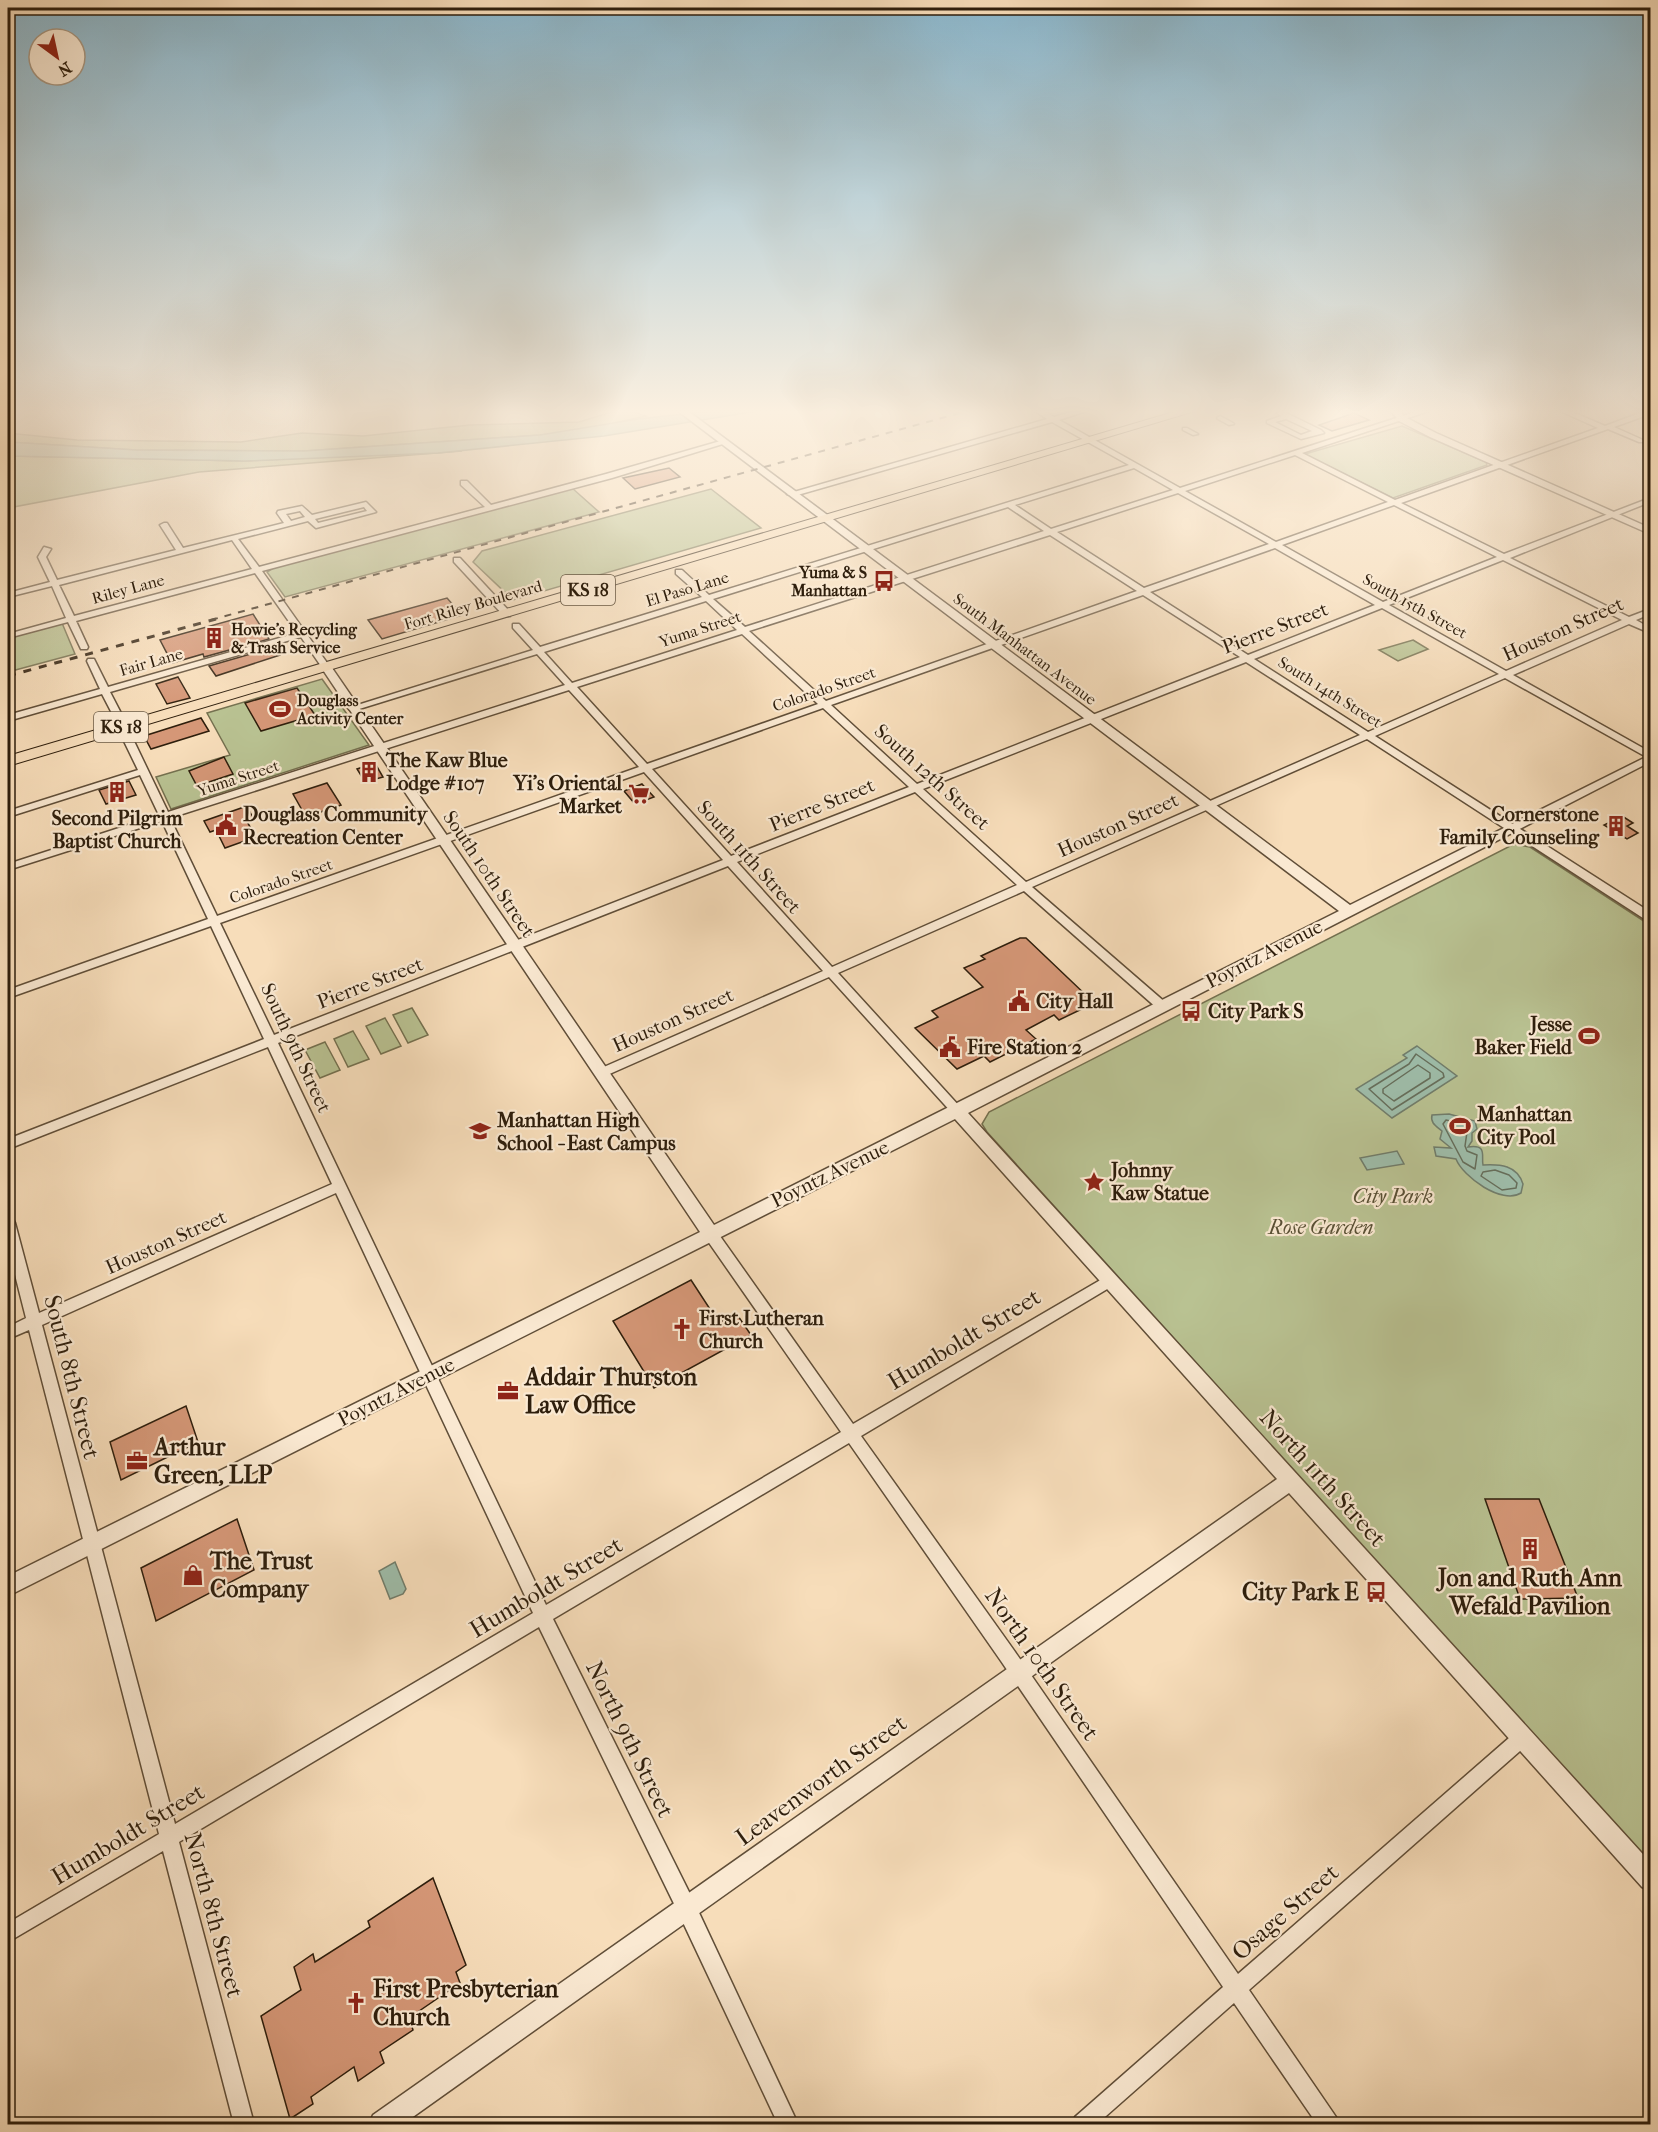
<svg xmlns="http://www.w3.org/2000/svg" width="1658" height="2132" font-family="'IM FELL French Canon',serif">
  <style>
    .green { fill: #b9c292; stroke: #74704f; stroke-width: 1.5 }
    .water { fill: #9ebdaa; stroke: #717d6b; stroke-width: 1.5 }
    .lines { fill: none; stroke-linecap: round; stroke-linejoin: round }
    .shore { stroke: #666e5b; stroke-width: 1.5 }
    .building { fill: #d59777; stroke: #2e1e0c; stroke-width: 1.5 }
    .minor-casing { stroke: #604e38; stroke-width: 3 }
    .tertiary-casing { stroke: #604e38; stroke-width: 3 }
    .trunk-casing { stroke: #2e1e0c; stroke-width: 2 }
    .minor { fill: #fae9d2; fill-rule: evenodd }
    .tertiary { fill: #fae9d2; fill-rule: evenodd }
    .trunk { fill: #f7ddba; fill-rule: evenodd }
    .rail-far1 { stroke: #2e1e0c; stroke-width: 2; stroke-dasharray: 7 7; stroke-linecap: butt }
    .rail { stroke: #2e1e0c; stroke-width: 3; stroke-dasharray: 8 8; stroke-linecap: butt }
    .labels { text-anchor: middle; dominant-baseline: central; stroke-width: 4.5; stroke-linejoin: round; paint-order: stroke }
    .far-poi-label { font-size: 16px; font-weight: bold; fill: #2e1e0c; stroke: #fae9d2; text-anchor: start }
    .far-street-label { font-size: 16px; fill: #2e1e0c; stroke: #fae9d2 }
    .shield { fill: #fae9d2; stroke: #6b5b47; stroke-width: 1.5 }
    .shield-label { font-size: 18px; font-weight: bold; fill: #2e1e0c }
    .street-label { font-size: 20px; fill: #2e1e0c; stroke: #fae9d2 }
    .poi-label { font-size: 20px; font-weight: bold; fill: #2e1e0c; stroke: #fae9d2; text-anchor: start }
    .park-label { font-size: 20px; font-style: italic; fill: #584f34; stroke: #fae9d2 }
    .near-street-label { font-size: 24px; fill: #2e1e0c; stroke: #fae9d2 }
    .near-poi-label { font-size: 24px; font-weight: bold; fill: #2e1e0c; stroke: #fae9d2; text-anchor: start }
  </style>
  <rect width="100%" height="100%" fill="#f7ddba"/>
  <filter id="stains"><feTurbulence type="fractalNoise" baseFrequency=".00333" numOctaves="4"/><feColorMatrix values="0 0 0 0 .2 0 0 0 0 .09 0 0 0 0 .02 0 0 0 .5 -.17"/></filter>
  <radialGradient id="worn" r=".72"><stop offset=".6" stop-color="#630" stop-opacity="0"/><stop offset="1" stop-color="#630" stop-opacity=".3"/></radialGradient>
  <g class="green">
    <polygon points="615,411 631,411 646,416 584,430 540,435 304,451 136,450 8,442 8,433 77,440 241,442 302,433 363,436 470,425 579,422"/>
    <polygon points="1402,426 1486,462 1487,465 1393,498 1305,454"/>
    <polygon points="462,451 199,472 8,508 8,456 245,461"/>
    <polygon points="572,488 599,512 285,597 267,572 277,566"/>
    <polygon points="711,489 761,528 513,600 473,562 482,551"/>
    <polygon points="62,623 75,654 8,672 8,638"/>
    <polygon points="1413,640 1428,649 1398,661 1379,650"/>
    <polygon points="322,679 369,745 171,809 156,777 230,755 207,713"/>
    <polygon points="1514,844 1530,847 1650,925 1650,1864 987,1132 982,1124 989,1112"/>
    <polygon points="412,1008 428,1035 408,1043 393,1015"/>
    <polygon points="385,1018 401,1046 381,1054 366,1026"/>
    <polygon points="353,1031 369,1059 348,1067 334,1039"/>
    <polygon points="325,1042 340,1070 320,1078 305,1050"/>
  </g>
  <g class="water">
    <polygon points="711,411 757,411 604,436 438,453 245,461 8,456 8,442 136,450 304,451 540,435 638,419"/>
    <polygon points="1417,1046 1457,1076 1392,1118 1356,1089 1407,1058 1403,1055"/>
    <path d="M1449,1114l26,7 2,8 -5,4v8l-4,6c20,-3 13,9 15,18 17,-1 34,0 40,19l-2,9c-19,12 -58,-16 -65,-34l-20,-3 -2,-9 17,1 -11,-9 2,-8c-6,-5 -12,-8 -10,-16z"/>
    <polygon points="1397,1151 1404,1164 1367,1170 1360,1158"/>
    <polygon points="395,1562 406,1589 403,1594 390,1599 379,1571"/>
  </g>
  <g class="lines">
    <g class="shore">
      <polygon points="1416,1054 1443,1073 1444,1077 1392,1110 1369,1089 1409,1064"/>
      <polygon points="1418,1065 1430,1073 1430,1078 1394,1101 1383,1093 1383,1089"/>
      <polygon points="1446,1120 1468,1125 1465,1146 1467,1151 1477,1155 1475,1169 1463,1162 1443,1124"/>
      <polygon points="1495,1170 1509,1175 1517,1183 1516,1188 1502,1190 1481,1176 1483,1172"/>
    </g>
  </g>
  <g class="building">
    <polygon points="1354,413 1369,420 1332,431 1319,425"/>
    <polygon points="669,468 680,477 635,489 623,478"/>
    <polygon points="447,598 462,615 382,639 368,620"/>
    <polygon points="253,614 269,639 204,657 203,654 172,663 160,640"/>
    <polygon points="275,647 280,655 216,676 209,666"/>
    <polygon points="178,677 190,698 167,704 156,684"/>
    <polygon points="297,688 315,715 261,731 245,703"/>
    <polygon points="201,718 209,731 151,749 144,736"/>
    <polygon points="224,757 233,774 197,786 189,771"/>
    <polygon points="372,764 376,765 383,777 365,782 357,769"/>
    <polygon points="129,781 136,795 106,804 99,790"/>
    <polygon points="327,783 341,805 306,817 293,794"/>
    <polygon points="642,784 654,797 635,804 624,791"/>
    <polygon points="247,806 253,818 246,820 256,837 225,848 216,830 210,832 204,821"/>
    <polygon points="1622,816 1633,823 1627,826 1638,833 1627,839 1604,825"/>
    <polygon points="1020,938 1026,938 1089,998 1079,1003 1084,1008 1059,1020 1054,1015 1026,1030 1036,1039 990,1062 984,1056 957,1069 915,1028 938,1017 932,1011 983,987 964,968 985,959 981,956"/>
    <polygon points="691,1280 719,1323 736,1313 751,1335 654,1388 613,1321"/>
    <polygon points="186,1406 198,1442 121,1480 110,1442"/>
    <polygon points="1485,1499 1539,1499 1578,1598 1520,1599"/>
    <polygon points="237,1519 254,1570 156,1621 141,1568"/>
    <polygon points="433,1878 466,1965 456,1972 460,1983 409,2018 413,2030 380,2052 384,2063 358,2081 354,2067 311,2097 313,2104 290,2119 261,2016 301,1990 294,1967 313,1954 315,1962 370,1927 368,1921"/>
  </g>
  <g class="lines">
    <defs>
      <g id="minor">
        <path d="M1035,411h9l10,6 20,-6h12l-27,9 121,68 238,-77h11l-127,42 93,47 203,-72 -38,-17h10l35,15 40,-15h5v3l-36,13 29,13v2h-4l-31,-13 -207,74 103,51 146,-56v4l-140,56 119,59 21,-8v5l-14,6 14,8v5l-21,-9 -116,51 137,77v7l-145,-81 -130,58 275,176v8h-4l-279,-181 -335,148 134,116 2,3 -2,3h-8l-134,-118 -186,82 123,135 2,3 -2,3h-8l-124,-137 -224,99h-8l-2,-3 2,-3 226,-99 -95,-105 -450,177 268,562 295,-173 -136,-195 -2,-4 2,-4 5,-2 5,2 138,195 256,-149 5,2 2,4 -2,4 -253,151 152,213 225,325 279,-243 6,-3 6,3 3,6 -3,6 -280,247 87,127 3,7h-22l-83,-121 -137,121h-25l3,-7 148,-130 -222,-326 -152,-218 -296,176 141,283 104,222h-20l-98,-208 -141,-289 -360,215 75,282h-20l-71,-273 -155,91v-19l151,-89 -130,-504 -21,9v-12l18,-9 -18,-71v-29l5,1 2,4 24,90 293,-129 -64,-137 -260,102v-10l256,-100 -53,-113 -203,72v-8l200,-71 -46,-98 -154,49v-6l151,-49 -19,-40 -132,42v-6l130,-41 -16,-33 5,-3 5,3 36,75 397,-127 -28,-31 -181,56h-6l-2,-2 185,-58 -20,-22v-4h6l21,23 162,-50 -26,-23v-4h6l27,25 420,-130 -77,-43 -258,74 -7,-2 260,-75zM1295,455l93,47 -112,40 -91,-51zM1134,468l39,22 -122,39 -36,-24zM1178,493l91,51 -125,44 -87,-56zM1394,505l103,52 -114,45 -101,-57zM1008,507l36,24 -299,96 -32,-28zM1050,535l87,56 -311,110 -77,-70zM1275,548l100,57 -127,50 -98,-63zM1503,560l119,60 -116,51 -117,-66zM1143,595l97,62 -323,127 -86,-79zM706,601l31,29 -165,53 -28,-31zM1382,608l117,66 -131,58 -114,-73zM742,634l76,70 -171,60 -70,-77zM1246,662l114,73 -334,147 -103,-93zM569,690l70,77 -422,149 -47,-98zM823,708l86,79 -178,69 -79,-87zM644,772l79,88 -449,175 -54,-112zM915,792l102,93 -185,82 -95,-105zM336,1193l197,420 -358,211 -133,-499z"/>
        <path d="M1282,411l39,19 3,3 -23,6 -34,-16v-2l14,-5 -4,-3zM1286,419l26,12 -11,4 -26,-13z"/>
        <polygon points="1220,416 1233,423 1234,424 1229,425 1218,419 1217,418"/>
        <polygon points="1183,428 1187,428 1198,434 1193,435 1183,430"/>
        <path d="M724,440l2,1v2l-114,35 -350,93 68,96 -1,2h-6l-22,-32 -191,55 14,27 -2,2h-6l-14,-27 -94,27v-6l92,-26 -13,-28 1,-2h6l14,28 189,-54 -42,-60 -179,48 12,26 -1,2h-6l-13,-27 -60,16v-4l58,-16 -14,-32 -44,11v-4l42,-11 -12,-25 6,-10 7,2 -5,8 11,23 119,-30 -16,-25 4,-2h3l16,25 101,-25 -7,-10 1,-2 24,-5 10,9 54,-13 10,10 -60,16 -8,-7 -70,18 21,28 226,-60 -24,-22v-4h6l24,24 115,-31zM364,507l3,4 -49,12 -3,-4zM300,511l5,6 -14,4 -5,-7zM232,540l20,29 -178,47 -15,-31z"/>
        <polygon points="454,558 460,558 510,612 510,616 504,616 454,562"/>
      </g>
      <g id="tertiary">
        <polygon points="678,411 688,411 1350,905 1650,755 1650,762 968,1113 1650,1862 1650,1890 1642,1887 1289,1493 403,2124 369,2124 373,2115 1277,1479 955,1119 8,1596 8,1576 700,1232 321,667 322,665 330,665 714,1225 1339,911"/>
        <polygon points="1391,411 1400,411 1405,417 1436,433 1650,528 1650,534 1430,437 1399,421"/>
      </g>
      <polygon id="trunk" points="1177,411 1195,411 8,766 8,756"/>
    </defs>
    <use href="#minor" class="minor-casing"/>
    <use href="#tertiary" class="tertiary-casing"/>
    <use href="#trunk" class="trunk-casing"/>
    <use href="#minor" class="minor"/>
    <use href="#tertiary" class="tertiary"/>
    <use href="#trunk" class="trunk"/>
    <polyline class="rail-far1" points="211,620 967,411"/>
    <polyline class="rail" points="8,676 216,619"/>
  </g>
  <linearGradient id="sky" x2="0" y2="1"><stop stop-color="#8ab8cf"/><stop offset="0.58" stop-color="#fbf0e0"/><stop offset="1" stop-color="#fbf0e0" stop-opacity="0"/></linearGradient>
  <rect width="1658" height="710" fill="url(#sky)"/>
  <defs>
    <symbol id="bus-bare" viewBox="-9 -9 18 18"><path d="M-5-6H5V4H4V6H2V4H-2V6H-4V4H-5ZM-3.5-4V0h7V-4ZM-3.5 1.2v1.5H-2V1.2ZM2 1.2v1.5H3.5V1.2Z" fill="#8f2418" stroke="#fae9d2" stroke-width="2.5" paint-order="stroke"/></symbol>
    <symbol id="building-bare" viewBox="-9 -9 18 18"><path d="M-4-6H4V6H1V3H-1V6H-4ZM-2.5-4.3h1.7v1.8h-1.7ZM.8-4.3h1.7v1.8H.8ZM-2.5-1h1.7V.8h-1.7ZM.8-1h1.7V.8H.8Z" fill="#8f2418" stroke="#fae9d2" stroke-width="2.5" paint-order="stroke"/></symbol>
    <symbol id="stadium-bare" viewBox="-9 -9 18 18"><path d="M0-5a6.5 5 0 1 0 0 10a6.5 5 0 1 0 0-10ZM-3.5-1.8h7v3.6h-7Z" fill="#8f2418" stroke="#fae9d2" stroke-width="2.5" paint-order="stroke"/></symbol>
    <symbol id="supermarket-bare" viewBox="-9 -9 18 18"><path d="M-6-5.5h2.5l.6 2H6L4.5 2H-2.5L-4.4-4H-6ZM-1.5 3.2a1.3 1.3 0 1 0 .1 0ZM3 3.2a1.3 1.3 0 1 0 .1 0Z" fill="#8f2418" stroke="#fae9d2" stroke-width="2.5" paint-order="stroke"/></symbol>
    <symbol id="civic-bare" viewBox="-9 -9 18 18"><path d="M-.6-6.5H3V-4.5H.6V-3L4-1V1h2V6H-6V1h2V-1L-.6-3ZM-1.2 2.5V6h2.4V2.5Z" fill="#8f2418" stroke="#fae9d2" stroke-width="2.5" paint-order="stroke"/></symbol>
    <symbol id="school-bare" viewBox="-9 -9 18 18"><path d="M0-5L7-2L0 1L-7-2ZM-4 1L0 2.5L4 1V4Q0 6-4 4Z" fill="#8f2418" stroke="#fae9d2" stroke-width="2.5" paint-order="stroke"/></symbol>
    <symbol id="sight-bare" viewBox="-9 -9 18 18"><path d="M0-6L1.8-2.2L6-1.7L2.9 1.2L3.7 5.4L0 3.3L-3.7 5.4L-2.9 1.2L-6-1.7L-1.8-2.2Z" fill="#8f2418" stroke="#fae9d2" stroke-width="2.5" paint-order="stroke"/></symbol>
    <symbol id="church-bare" viewBox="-9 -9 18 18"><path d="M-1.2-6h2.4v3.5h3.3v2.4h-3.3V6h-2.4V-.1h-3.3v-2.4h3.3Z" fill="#8f2418" stroke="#fae9d2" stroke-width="2.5" paint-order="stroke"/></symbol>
    <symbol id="office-bare" viewBox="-9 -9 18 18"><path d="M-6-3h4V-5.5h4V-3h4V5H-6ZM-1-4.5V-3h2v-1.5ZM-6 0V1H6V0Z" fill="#8f2418" stroke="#fae9d2" stroke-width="2.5" paint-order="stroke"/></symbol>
    <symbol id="shop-bare" viewBox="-9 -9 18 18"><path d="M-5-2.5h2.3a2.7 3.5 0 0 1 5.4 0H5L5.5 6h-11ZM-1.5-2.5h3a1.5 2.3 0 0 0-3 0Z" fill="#8f2418" stroke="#fae9d2" stroke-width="2.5" paint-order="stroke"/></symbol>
  </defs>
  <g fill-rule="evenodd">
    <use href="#bus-bare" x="869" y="566" width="30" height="30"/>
    <use href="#building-bare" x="199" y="623" width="30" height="30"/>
    <use href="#stadium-bare" x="265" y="694" width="30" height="30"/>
    <use href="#building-bare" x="354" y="757" width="30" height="30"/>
    <use href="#building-bare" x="102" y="777" width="30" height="30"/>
    <use href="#supermarket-bare" x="624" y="779" width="30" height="30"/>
    <use href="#civic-bare" x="211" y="810" width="30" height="30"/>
    <use href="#building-bare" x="1601" y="811" width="30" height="30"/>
    <use href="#civic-bare" x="1004" y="986" width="30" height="30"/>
    <use href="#bus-bare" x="1176" y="996" width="30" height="30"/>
    <use href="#stadium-bare" x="1574" y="1021" width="30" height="30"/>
    <use href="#civic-bare" x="935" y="1032" width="30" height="30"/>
    <use href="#stadium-bare" x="1445" y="1111" width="30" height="30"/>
    <use href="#school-bare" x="465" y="1116" width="30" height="30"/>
    <use href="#sight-bare" x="1079" y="1167" width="30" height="30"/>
    <use href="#church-bare" x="667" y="1314" width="30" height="30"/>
    <use href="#office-bare" x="493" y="1376" width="30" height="30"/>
    <use href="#office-bare" x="122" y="1446" width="30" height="30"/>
    <use href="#building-bare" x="1515" y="1534" width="30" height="30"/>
    <use href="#shop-bare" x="178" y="1560" width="30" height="30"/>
    <use href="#bus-bare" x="1361" y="1577" width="30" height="30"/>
    <use href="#church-bare" x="341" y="1988" width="30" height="30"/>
  </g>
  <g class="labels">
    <g class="far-poi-label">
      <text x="867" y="572" text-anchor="end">Yuma &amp; S<tspan x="867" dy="18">Manhattan</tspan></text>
      <text x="231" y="629">Howie's Recycling<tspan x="231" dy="18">&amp; Trash Service</tspan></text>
      <text x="297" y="700">Douglass<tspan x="297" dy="18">Activity Center</tspan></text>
    </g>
    <g class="far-street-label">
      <text transform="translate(128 589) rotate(-15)">Riley Lane</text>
      <text transform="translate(687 589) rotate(-17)">El Paso Lane</text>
      <text transform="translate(473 605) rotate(-16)">Fort Riley Boulevard</text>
      <text transform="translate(1415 606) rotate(29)">South 15th Street</text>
      <text transform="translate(700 629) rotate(-18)">Yuma Street</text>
      <text transform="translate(1025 649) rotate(37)">South Manhattan Avenue</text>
      <text transform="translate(151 662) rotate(-16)">Fair Lane</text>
      <text transform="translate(824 689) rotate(-19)">Colorado Street</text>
      <text transform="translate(1330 692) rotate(32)">South 14th Street</text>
      <text transform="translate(238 778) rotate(-18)">Yuma Street</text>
      <text transform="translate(281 881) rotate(-19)">Colorado Street</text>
    </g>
    <g class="shield">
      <rect x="561" y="575" width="54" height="30" rx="4.5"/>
      <rect x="94" y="712" width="54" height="30" rx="4.5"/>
    </g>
    <g class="shield-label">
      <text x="588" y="590">KS 18</text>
      <text x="121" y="727">KS 18</text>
    </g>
    <g class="street-label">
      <text transform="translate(1275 628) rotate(-21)">Pierre Street</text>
      <text transform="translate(1563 629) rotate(-24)">Houston Street</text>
      <text transform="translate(932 777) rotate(42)">South 12th Street</text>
      <text transform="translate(822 805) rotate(-22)">Pierre Street</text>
      <text transform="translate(1118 825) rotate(-24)">Houston Street</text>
      <text transform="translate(749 857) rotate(48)">South 11th Street</text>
      <text transform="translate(489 874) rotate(56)">South 10th Street</text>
      <text transform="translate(1264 954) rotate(-27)">Poyntz Avenue</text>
      <text transform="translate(370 983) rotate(-21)">Pierre Street</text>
      <text transform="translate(673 1020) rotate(-24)">Houston Street</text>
      <text transform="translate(296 1048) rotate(65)">South 9th Street</text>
      <text transform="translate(830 1174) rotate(-26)">Poyntz Avenue</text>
      <text transform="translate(166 1242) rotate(-24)">Houston Street</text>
      <text transform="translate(396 1392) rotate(-27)">Poyntz Avenue</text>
    </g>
    <g class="poi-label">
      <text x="386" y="760">The Kaw Blue<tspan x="386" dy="23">Lodge #107</tspan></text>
      <text x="622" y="783" text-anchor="end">Yi's Oriental<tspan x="622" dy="23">Market</tspan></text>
      <text x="243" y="814">Douglass Community<tspan x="243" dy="23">Recreation Center</tspan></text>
      <text x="1599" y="814" text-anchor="end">Cornerstone<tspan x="1599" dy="23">Family Counseling</tspan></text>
      <text x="117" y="818" text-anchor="middle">Second Pilgrim<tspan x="117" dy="23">Baptist Church</tspan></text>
      <text x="1036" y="1001">City Hall</text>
      <text x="1208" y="1011">City Park S</text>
      <text x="1572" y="1024" text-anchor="end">Jesse<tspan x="1572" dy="23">Baker Field</tspan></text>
      <text x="967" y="1047">Fire Station 2</text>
      <text x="1477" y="1114">Manhattan<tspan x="1477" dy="23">City Pool</tspan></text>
      <text x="497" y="1120">Manhattan High<tspan x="497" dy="23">School - East Campus</tspan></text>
      <text x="1111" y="1170">Johnny<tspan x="1111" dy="23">Kaw Statue</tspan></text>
      <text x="699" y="1318">First Lutheran<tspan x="699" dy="23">Church</tspan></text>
    </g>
    <g class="park-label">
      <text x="1393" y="1196">City Park</text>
      <text x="1321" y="1227">Rose Garden</text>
    </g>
    <g class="near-street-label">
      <text transform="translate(964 1339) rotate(-31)">Humboldt Street</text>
      <text transform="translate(72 1377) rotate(76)">South 8th Street</text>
      <text transform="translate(1323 1478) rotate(48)">North 11th Street</text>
      <text transform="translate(546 1587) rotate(-31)">Humboldt Street</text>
      <text transform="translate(1042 1664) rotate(55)">North 10th Street</text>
      <text transform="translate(630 1739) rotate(64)">North 9th Street</text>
      <text transform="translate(821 1780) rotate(-36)">Leavenworth Street</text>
      <text transform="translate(128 1834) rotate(-31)">Humboldt Street</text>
      <text transform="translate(1285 1912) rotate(-41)">Osage Street</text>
      <text transform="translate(214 1915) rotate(75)">North 8th Street</text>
    </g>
    <g class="near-poi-label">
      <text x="525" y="1377">Addair Thurston<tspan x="525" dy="28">Law Office</tspan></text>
      <text x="154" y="1447">Arthur<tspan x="154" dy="28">Green, LLP</tspan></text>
      <text x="210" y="1561">The Trust<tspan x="210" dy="28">Company</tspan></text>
      <text x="1530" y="1578" text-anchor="middle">Jon and Ruth Ann<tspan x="1530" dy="28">Wefald Pavilion</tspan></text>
      <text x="1359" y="1592" text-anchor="end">City Park E</text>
      <text x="373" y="1989">First Presbyterian<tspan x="373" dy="28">Church</tspan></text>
    </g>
  </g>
  <rect width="1658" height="2132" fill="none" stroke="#f7ddba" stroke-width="30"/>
  <rect x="9" y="9" width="1640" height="2114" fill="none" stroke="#2e1e0c" stroke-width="3"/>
  <rect x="15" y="15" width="1628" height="2102" fill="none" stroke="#2e1e0c" stroke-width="1.5"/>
  <g transform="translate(57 57) rotate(147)"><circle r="28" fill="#fae9d2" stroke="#a89883" stroke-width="1.5"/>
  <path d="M0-4.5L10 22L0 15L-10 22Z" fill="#8f2418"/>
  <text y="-9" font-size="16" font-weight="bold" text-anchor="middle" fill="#2e1e0c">N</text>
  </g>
  <rect width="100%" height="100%" filter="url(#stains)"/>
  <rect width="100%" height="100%" fill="url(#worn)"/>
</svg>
